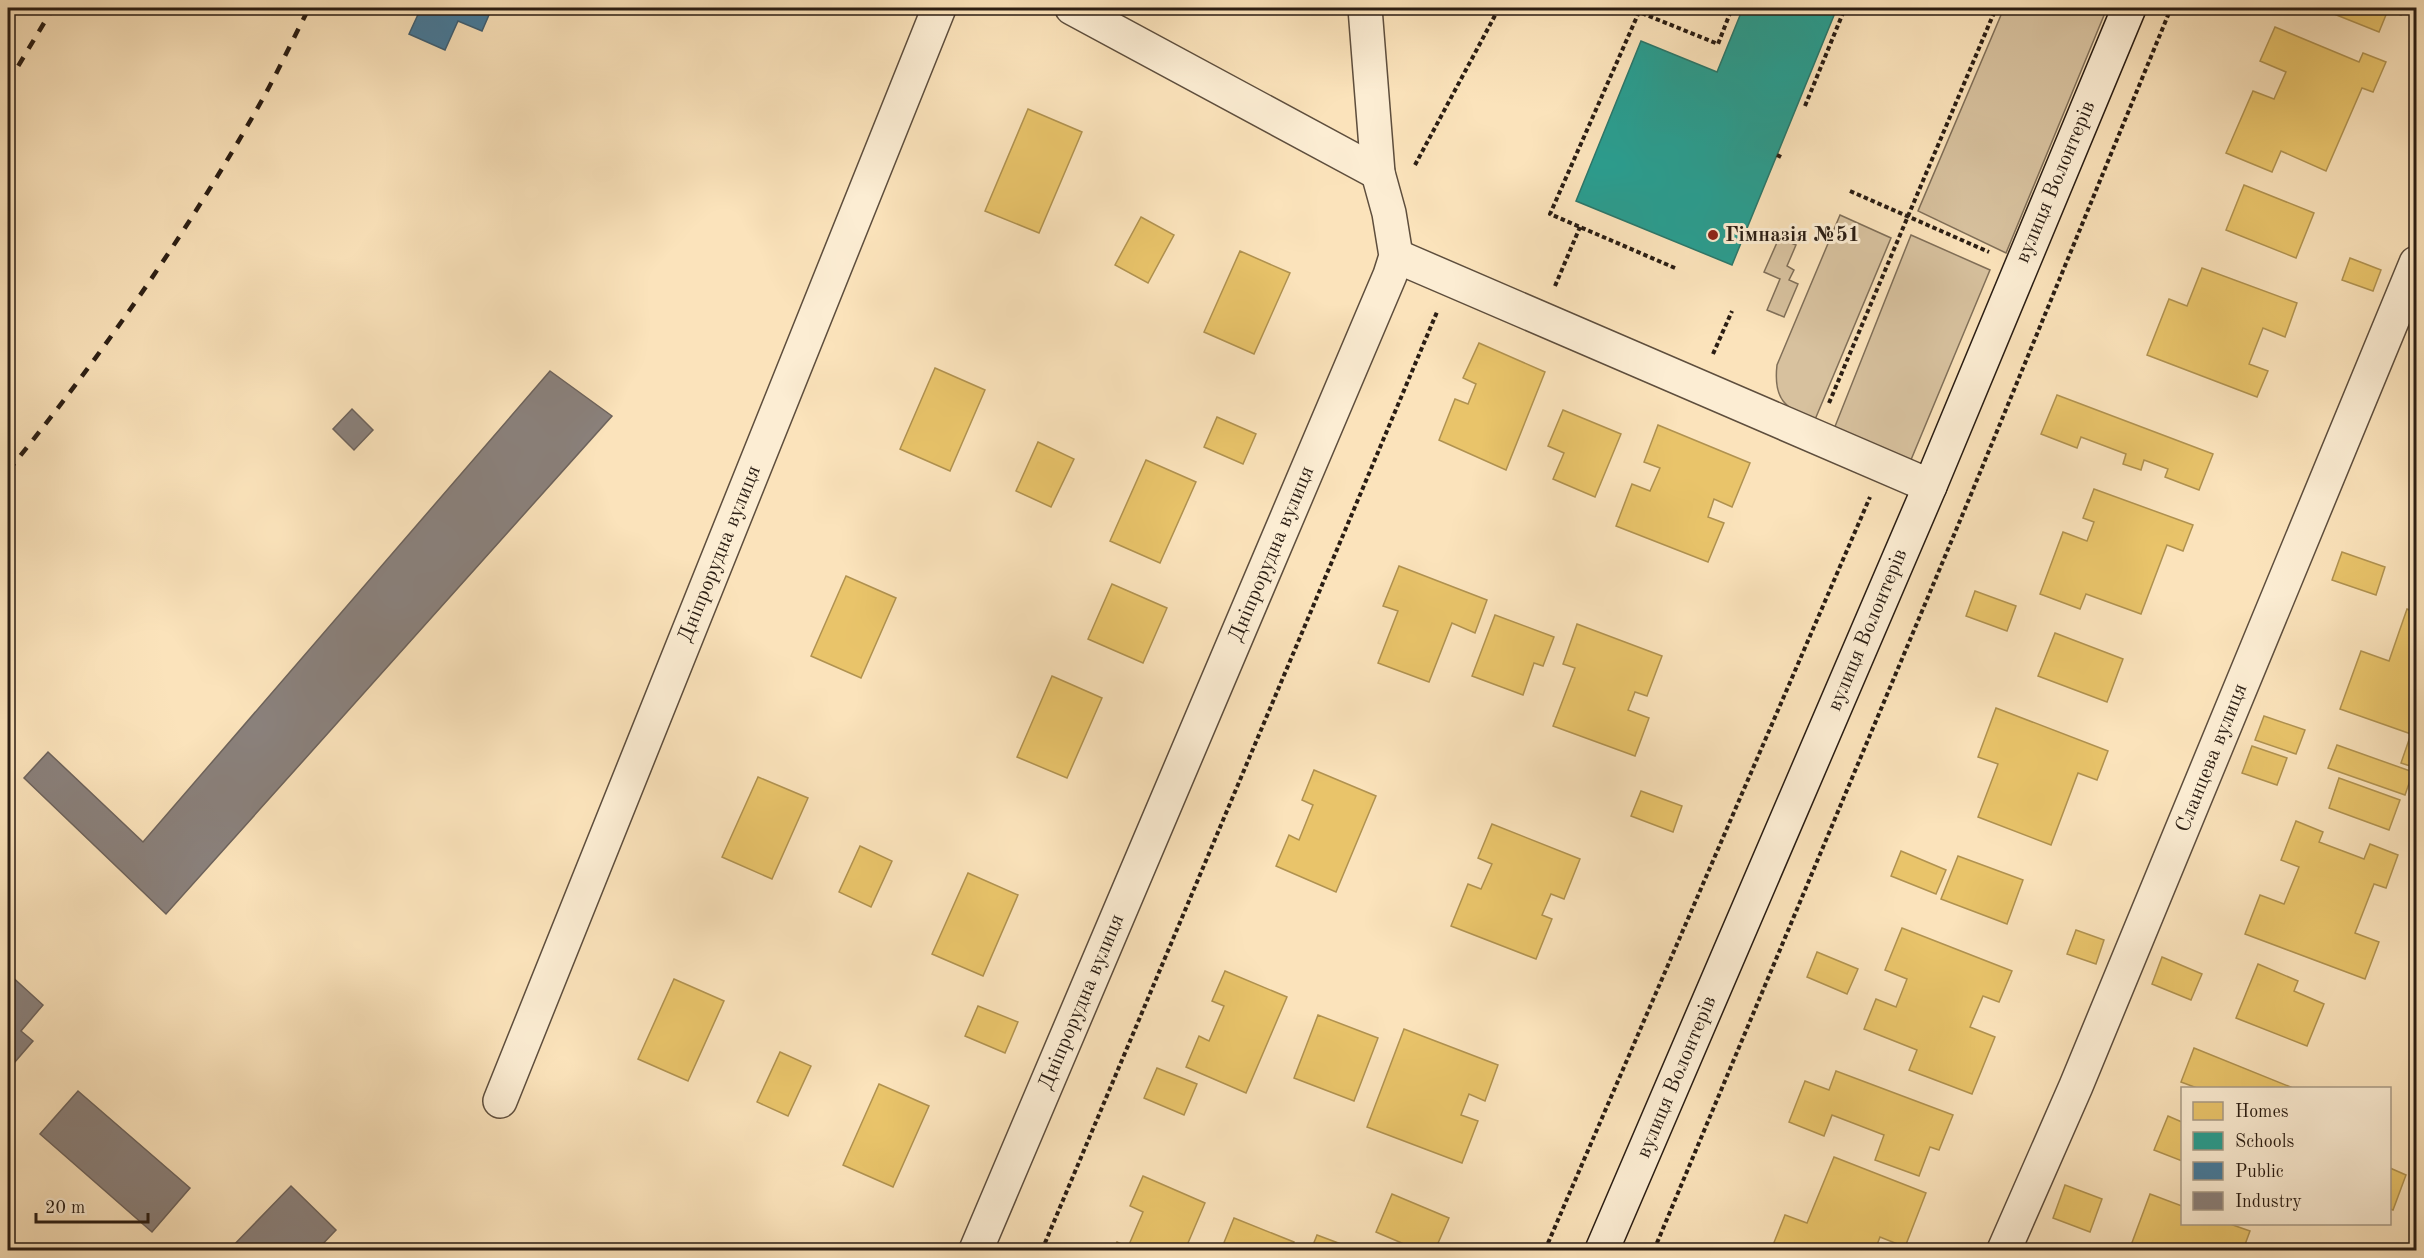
<svg xmlns="http://www.w3.org/2000/svg" width="2424" height="1258" font-family="'Old Standard TT',serif">
  <style>
    .green { fill: #d7c19e; stroke: #806f58; stroke-width: 1.5 }
    .homes { fill: #e9c46a; stroke: #b09250; stroke-width: 1.5 }
    .schools { fill: #2a9d8f; stroke: #2a776a; stroke-width: 1.5 }
    .public { fill: #457b9d; stroke: #3d5f74; stroke-width: 1.5 }
    .industry { fill: #8a817c; stroke: #6d635c; stroke-width: 1.5 }
    .lines { fill: none; stroke-linecap: round; stroke-linejoin: round }
    .street-casing { stroke: #5e4e3d; stroke-width: 36 }
    .secondary-casing { stroke: #2a1d13; stroke-width: 36 }
    .path { stroke: #2a1d13; stroke-width: 4; stroke-dasharray: 4.5 3; stroke-linecap: butt }
    .street { stroke: #fcedd3; stroke-width: 33 }
    .secondary { stroke: #fcedd3; stroke-width: 33 }
    .rail { stroke: #2a1d13; stroke-width: 4.5; stroke-dasharray: 10 10; stroke-linecap: butt }
    .poi-dot { fill: #8f2418; stroke: #fcedd3; stroke-width: 2 }
    .labels { text-anchor: middle; dominant-baseline: central; stroke-width: 6; stroke-linejoin: round; paint-order: stroke }
    .street-label { font-size: 21px; fill: #2a1d13; stroke: #fcedd3 }
    .poi-label { font-size: 21px; font-weight: bold; fill: #2a1d13; stroke: #fcedd3; text-anchor: start }
  </style>
  <rect width="100%" height="100%" fill="#fbe3bb"/>
  <filter id="stains"><feTurbulence type="fractalNoise" baseFrequency=".00333" numOctaves="4"/><feColorMatrix values="0 0 0 0 .2 0 0 0 0 .09 0 0 0 0 .02 0 0 0 .5 -.17"/></filter>
  <radialGradient id="worn" r=".72"><stop offset=".6" stop-color="#630" stop-opacity="0"/><stop offset="1" stop-color="#630" stop-opacity=".3"/></radialGradient>
  <g class="green">
    <polygon points="2004,8 2107,8 2006,253 1918,211"/>
    <path d="M1840,215l51,23 -77,184c-29,-15 -41,-22 -37,-57z"/>
    <polygon points="1911,235 1990,270 1908,467 1832,434"/>
    <polygon points="1779,238 1796,245 1787,266 1794,270 1789,280 1798,284 1784,317 1767,310 1780,279 1764,272"/>
  </g>
  <g class="homes">
    <polygon points="2319,8 2382,8 2388,10 2379,32"/>
    <polygon points="2382,8 2404,8 2401,15"/>
    <polygon points="2275,27 2359,62 2363,53 2386,62 2373,92 2362,88 2326,171 2281,151 2272,172 2226,153 2253,91 2274,99 2286,72 2260,61"/>
    <polygon points="1028,109 1082,132 1039,233 985,211"/>
    <polygon points="2244,185 2314,213 2296,258 2226,230"/>
    <polygon points="1141,217 1174,235 1148,283 1115,265"/>
    <polygon points="1240,251 1290,273 1254,354 1204,332"/>
    <polygon points="2350,258 2381,270 2373,291 2342,280"/>
    <polygon points="2202,268 2297,303 2285,337 2263,328 2249,364 2268,371 2257,397 2147,355 2169,299 2187,306"/>
    <polygon points="1479,343 1545,372 1506,470 1439,440 1455,399 1468,404 1476,384 1463,378"/>
    <polygon points="935,368 985,390 950,471 900,449"/>
    <polygon points="2057,395 2213,454 2199,490 2165,477 2168,469 2144,460 2141,470 2123,464 2126,454 2081,437 2077,448 2041,434"/>
    <polygon points="1563,410 1621,434 1595,497 1553,479 1564,453 1548,446"/>
    <polygon points="1217,417 1256,434 1243,464 1204,447"/>
    <polygon points="1658,425 1750,463 1732,507 1714,499 1708,517 1724,523 1708,562 1616,526 1632,484 1650,491 1660,468 1644,462"/>
    <polygon points="1038,442 1074,459 1051,507 1016,491"/>
    <polygon points="1146,460 1196,482 1160,563 1110,541"/>
    <polygon points="2094,489 2193,525 2183,551 2167,545 2141,614 2086,594 2080,609 2040,594 2063,532 2087,541 2094,522 2083,518"/>
    <polygon points="2342,552 2385,567 2376,595 2332,580"/>
    <polygon points="1399,566 1487,600 1475,633 1452,623 1429,682 1378,663 1398,611 1383,606"/>
    <polygon points="846,576 896,598 861,678 811,656"/>
    <polygon points="1112,584 1167,608 1143,663 1088,639"/>
    <polygon points="1975,591 2016,606 2007,631 1966,616"/>
    <polygon points="2407,609 2416,613 2416,768 2401,763 2411,734 2340,709 2361,651 2389,661"/>
    <polygon points="1495,615 1554,637 1543,666 1534,663 1523,695 1472,676"/>
    <polygon points="1577,624 1662,656 1647,696 1635,692 1628,710 1649,718 1635,756 1553,726 1575,668 1563,664"/>
    <polygon points="2055,633 2123,659 2107,702 2038,676"/>
    <polygon points="1052,676 1102,698 1067,778 1017,757"/>
    <polygon points="1996,708 2108,751 2097,780 2078,773 2051,845 1978,817 1998,764 1978,757"/>
    <polygon points="2264,716 2305,730 2296,754 2255,740"/>
    <polygon points="2337,745 2413,772 2405,795 2328,768"/>
    <polygon points="2252,746 2287,758 2277,785 2242,773"/>
    <polygon points="1314,770 1376,796 1336,892 1276,866 1289,835 1299,840 1313,805 1302,800"/>
    <polygon points="758,777 808,798 772,879 722,857"/>
    <polygon points="2339,778 2400,800 2389,830 2329,808"/>
    <polygon points="1641,791 1682,806 1673,832 1631,816"/>
    <polygon points="2296,821 2323,832 2319,842 2364,859 2370,844 2398,855 2386,888 2374,884 2355,933 2379,942 2365,979 2245,934 2260,895 2284,904 2299,867 2281,860"/>
    <polygon points="1492,824 1580,859 1564,899 1551,894 1542,915 1552,919 1536,959 1451,926 1468,884 1481,889 1492,864 1478,858"/>
    <polygon points="860,846 892,861 871,907 839,892"/>
    <polygon points="1901,851 1946,870 1936,894 1891,876"/>
    <polygon points="1958,856 2023,880 2007,924 1941,899"/>
    <polygon points="968,873 1018,895 983,976 932,954"/>
    <polygon points="1902,928 2012,971 1999,1002 1983,996 1970,1027 1995,1037 1972,1094 1909,1070 1917,1050 1864,1029 1876,999 1896,1007 1907,979 1885,970"/>
    <polygon points="2076,930 2104,940 2096,964 2067,954"/>
    <polygon points="1817,952 1858,969 1847,994 1807,977"/>
    <polygon points="2162,957 2202,974 2191,1000 2152,984"/>
    <polygon points="2258,964 2298,981 2294,991 2324,1004 2307,1046 2236,1018"/>
    <polygon points="1225,971 1287,997 1246,1093 1186,1067 1199,1036 1209,1041 1224,1006 1212,1001"/>
    <polygon points="674,979 724,1001 688,1081 638,1059"/>
    <polygon points="978,1006 1018,1022 1005,1053 965,1036"/>
    <polygon points="1318,1015 1378,1038 1354,1101 1294,1078"/>
    <polygon points="1404,1029 1498,1065 1485,1101 1469,1094 1461,1115 1478,1121 1462,1163 1367,1127"/>
    <polygon points="2194,1048 2293,1088 2197,1088 2181,1082"/>
    <polygon points="780,1052 811,1066 788,1116 757,1102"/>
    <polygon points="1157,1068 1197,1084 1184,1115 1144,1098"/>
    <polygon points="1836,1071 1953,1115 1939,1150 1930,1147 1919,1176 1875,1160 1884,1135 1832,1115 1824,1136 1789,1122 1805,1081 1829,1090"/>
    <polygon points="879,1084 929,1106 893,1187 843,1165"/>
    <polygon points="2168,1116 2182,1122 2182,1161 2154,1150"/>
    <polygon points="1834,1157 1926,1193 1905,1247 1880,1237 1875,1250 1771,1250 1785,1215 1807,1223"/>
    <polygon points="2390,1168 2406,1175 2393,1210 2390,1209"/>
    <polygon points="1143,1176 1205,1203 1185,1250 1114,1250 1117,1242 1128,1247 1143,1212 1130,1206"/>
    <polygon points="2065,1185 2102,1199 2090,1232 2053,1218"/>
    <polygon points="1392,1194 1449,1218 1435,1250 1418,1250 1376,1232"/>
    <polygon points="2150,1194 2182,1206 2182,1224 2230,1224 2250,1231 2243,1250 2137,1250 2130,1248"/>
    <polygon points="1234,1218 1294,1242 1291,1250 1221,1250"/>
    <polygon points="1317,1235 1357,1250 1311,1250"/>
  </g>
  <polygon class="schools" points="1743,8 1837,8 1732,265 1576,201 1641,41 1717,72"/>
  <polygon class="public" points="421,8 492,8 482,31 458,21 445,50 409,34"/>
  <g class="industry">
    <polygon points="550,371 612,416 166,914 24,778 48,752 143,842"/>
    <polygon points="352,409 373,430 354,450 333,429"/>
    <polygon points="8,973 43,1005 21,1031 33,1041 8,1070"/>
    <polygon points="78,1091 190,1188 152,1232 40,1134"/>
    <polygon points="291,1186 336,1230 317,1250 229,1250"/>
  </g>
  <g class="lines">
    <defs>
      <g id="street">
        <polyline points="1072,8 1378,173"/>
        <polyline points="1396,256 1930,486"/>
        <polyline points="500,1101 939,8"/>
        <polyline points="976,1250 1390,275 1396,256 1389,213 1378,173 1365,8"/>
        <polyline points="2004,1250 2076,1086 2416,263"/>
      </g>
      <polyline id="secondary" points="1602,1250 1930,486 2129,8"/>
    </defs>
    <use href="#street" class="street-casing"/>
    <use href="#secondary" class="secondary-casing"/>
    <g class="path">
      <polyline points="1805,106 1845,8"/>
      <polyline points="1777,155 1783,158"/>
      <polyline points="1415,165 1499,8"/>
      <polyline points="1850,191 1989,252"/>
      <polyline points="1675,268 1550,214 1639,12 1718,44 1732,8"/>
      <polyline points="1555,286 1580,227"/>
      <polyline points="1713,354 1732,311"/>
      <polyline points="1829,403 1996,8"/>
      <polyline points="1042,1250 1437,312"/>
      <polyline points="1545,1250 1870,497"/>
      <polyline points="1654,1250 1972,492 2171,8"/>
    </g>
    <use href="#street" class="street"/>
    <use href="#secondary" class="secondary"/>
    <g class="rail">
      <polyline points="8,83 53,8"/>
      <path d="M8,471c92,-113 177,-235 249,-362 19,-33 35,-68 52,-101"/>
    </g>
  </g>
  <circle class="poi-dot" cx="1713" cy="235" r="6"/>
  <g class="labels">
    <g class="street-label">
      <text transform="translate(2056 182) rotate(-67)">вулиця Волонтерів</text>
      <text transform="translate(720 554) rotate(-68)">Дніпрорудна вулиця</text>
      <text transform="translate(1272 554) rotate(-67)">Дніпрорудна вулиця</text>
      <text transform="translate(1868 630) rotate(-67)">вулиця Волонтерів</text>
      <text transform="translate(2212 758) rotate(-68)">Сланцева вулиця</text>
      <text transform="translate(1082 1002) rotate(-67)">Дніпрорудна вулиця</text>
      <text transform="translate(1677 1077) rotate(-67)">вулиця Волонтерів</text>
    </g>
    <g class="poi-label">
      <text x="1725" y="235">Гімназія №51</text>
    </g>
  </g>
  <rect width="2424" height="1258" fill="none" stroke="#fbe3bb" stroke-width="30"/>
  <rect x="9" y="9" width="2406" height="1240" fill="none" stroke="#2a1d13" stroke-width="3"/>
  <rect x="15" y="15" width="2394" height="1228" fill="none" stroke="#2a1d13" stroke-width="1.5"/>
  <rect x="2181" y="1087" width="210" height="138" fill="#fcedd3" stroke="#a89a86" stroke-width="1.5"/>
  <rect x="2193" y="1102" width="30" height="18" fill="#e9c46a" stroke="#a89a86" stroke-width="1.5"/>
  <text x="2235" y="1117" font-size="18" fill="#2a1d13">Homes</text>
  <rect x="2193" y="1132" width="30" height="18" fill="#2a9d8f" stroke="#a89a86" stroke-width="1.5"/>
  <text x="2235" y="1147" font-size="18" fill="#2a1d13">Schools</text>
  <rect x="2193" y="1162" width="30" height="18" fill="#457b9d" stroke="#a89a86" stroke-width="1.5"/>
  <text x="2235" y="1177" font-size="18" fill="#2a1d13">Public</text>
  <rect x="2193" y="1192" width="30" height="18" fill="#8a817c" stroke="#a89a86" stroke-width="1.5"/>
  <text x="2235" y="1207" font-size="18" fill="#2a1d13">Industry</text>
  <path d="M36 1213v9h112v-9" fill="none" stroke="#2a1d13" stroke-width="3"/>
  <text x="45" y="1213" font-size="18" fill="#2a1d13" stroke="#fcedd3" stroke-width="4.5" paint-order="stroke">20 m</text>
  <rect width="100%" height="100%" filter="url(#stains)"/>
  <rect width="100%" height="100%" fill="url(#worn)"/>
</svg>
